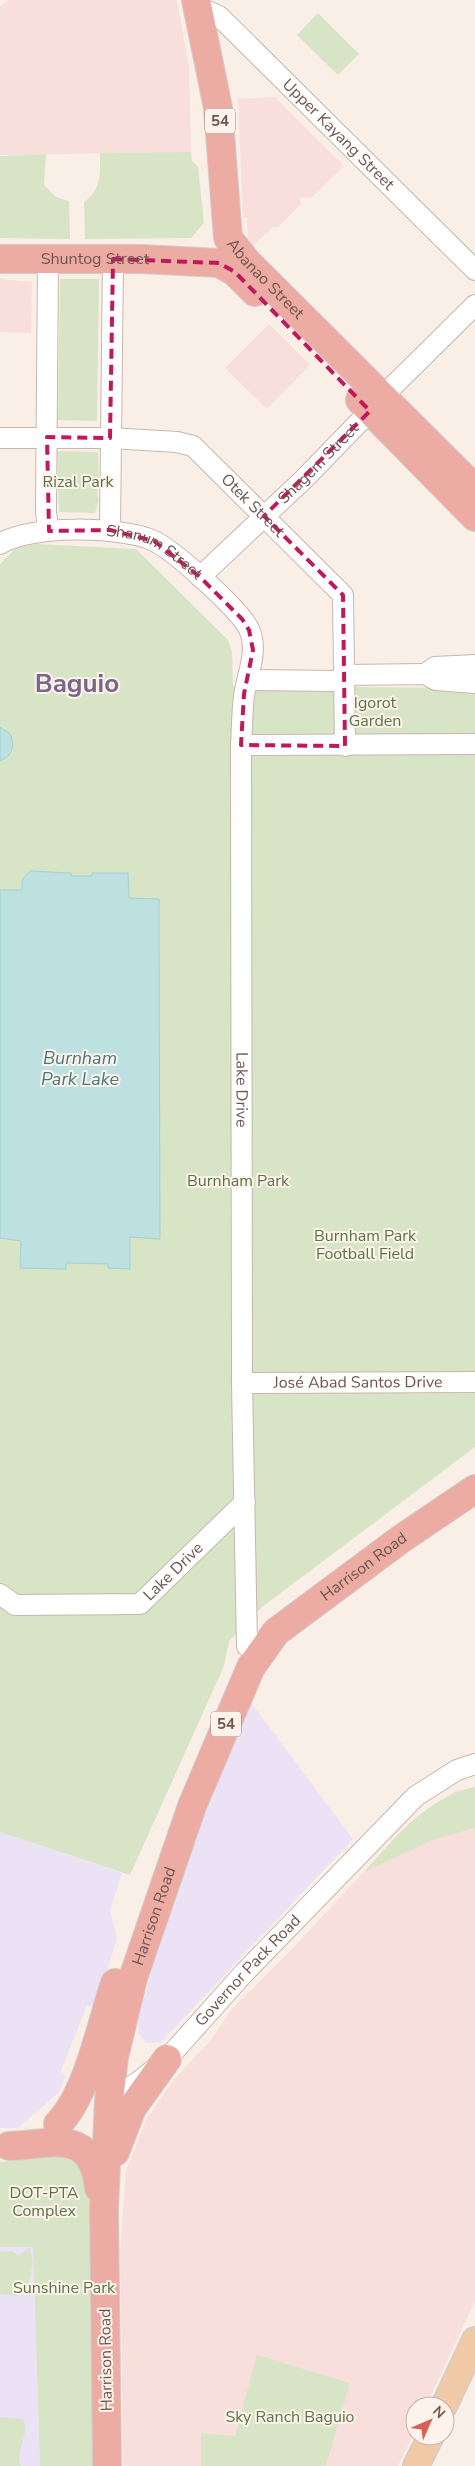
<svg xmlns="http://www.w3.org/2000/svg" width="475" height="2466" font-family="'Nunito Sans',sans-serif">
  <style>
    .commercial { fill: #f8dfdb }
    .education { fill: #ece2f6 }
    .green { fill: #d7e5c6 }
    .water { fill: #bde0e0; stroke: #a4d1d1 }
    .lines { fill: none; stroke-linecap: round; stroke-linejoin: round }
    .minor-casing { stroke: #c9b6ad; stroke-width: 22 }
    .major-casing { stroke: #d4ccca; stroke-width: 28 }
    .highway-casing { stroke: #d4ccca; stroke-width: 30 }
    .minor { stroke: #fff; stroke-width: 20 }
    .major { stroke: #f0caa6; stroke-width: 25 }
    .highway { stroke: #ecaca4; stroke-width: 28 }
    .marked { fill: none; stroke: #c2185b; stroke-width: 4; stroke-dasharray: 10 6; stroke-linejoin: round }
    .labels { text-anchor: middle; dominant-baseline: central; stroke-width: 4; stroke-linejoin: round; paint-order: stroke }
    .shield { fill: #fdf3eb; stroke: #9a847d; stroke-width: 1 }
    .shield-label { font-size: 15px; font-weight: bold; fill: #6f554e }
    .street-label { font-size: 16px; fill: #6f554e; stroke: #fdf3eb }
    .park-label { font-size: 16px; fill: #5b7447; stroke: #fdf3eb }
    .water-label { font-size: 18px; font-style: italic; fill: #47787a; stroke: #fdf3eb }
    .town-label { font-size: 26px; font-weight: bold; fill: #7a668c; stroke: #fdf3eb }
  </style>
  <rect width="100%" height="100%" fill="#f9efe6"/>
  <g class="commercial">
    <polygon points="8,0 177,0 189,67 191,152 0,155 0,7"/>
    <polygon points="275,97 344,166 312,197 300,198 301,204 278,227 273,227 252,246 248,239 247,218 243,218 238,99"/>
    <polygon points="0,279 32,282 31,333 0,332"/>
    <polygon points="269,324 310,365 267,409 225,368"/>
    <polygon points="475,1787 475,2301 426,2406 415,2406 415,2431 398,2466 123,2466 120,2253 126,2171 146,2120 175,2078 211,2040 232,2009 296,1945 409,1823 455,1791"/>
  </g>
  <g class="education">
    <polygon points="244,1693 353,1839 161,2042 147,2043 138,2033 139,2017 163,1928"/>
    <polygon points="0,1832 122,1873 110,1910 117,1939 95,2008 87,2005 60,2073 66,2076 59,2092 18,2128 0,2128"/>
    <polygon points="0,2247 33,2247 40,2466 0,2466"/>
  </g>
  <g class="green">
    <polygon points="318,13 359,54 338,75 297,35"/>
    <path d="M191,152l1,9 6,6 6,56 -13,15 -106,1 -1,-37c18,-12 16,-29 16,-49z"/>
    <polygon points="46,154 44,185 56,197 69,201 70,239 0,238 0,156"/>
    <polygon points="60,279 99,279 97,421 58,420"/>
    <polygon points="57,451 98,452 99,481 97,496 99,499 95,513 59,512"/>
    <polygon points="36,544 136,549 228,640 232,652 233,686 475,688 475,1447 262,1607 229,1641 224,1666 130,1875 0,1832 0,564 16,548"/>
    <path d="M475,1787v41l-40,11 -71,33c31,-34 63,-75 111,-85z"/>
    <polygon points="69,2156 87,2169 93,2243 97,2466 40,2466 33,2247 0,2247 0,2162"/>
    <polygon points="30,2247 33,2263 27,2292 16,2296 0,2294 0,2252 12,2251 19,2256"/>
    <polygon points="257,2355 350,2383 326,2466 201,2466 201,2433 235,2436"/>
    <path d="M0,2417l23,2c8,14 -9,32 -2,47h-21z"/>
  </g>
  <g class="water">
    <path d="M0,727l10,7c6,12 2,22 -10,27z"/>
    <polygon points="30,871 71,873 71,876 92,876 92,873 128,873 129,898 159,899 160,1239 130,1237 130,1269 108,1268 108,1264 66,1263 66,1269 20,1268 21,1241 0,1238 0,890 22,890 22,880"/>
  </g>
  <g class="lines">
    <defs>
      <g id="minor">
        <path id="s1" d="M198,7l21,9 256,254"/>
        <polyline points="48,260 46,513 49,531"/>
        <polyline points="383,396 475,305"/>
        <path id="s2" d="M0,438h110l67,4 16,4 150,149 2,151"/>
        <polyline points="110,530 113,259"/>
        <path id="s3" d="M0,544c29,-19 120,-18 152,-4 21,9 87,69 97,89 10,22 -2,45 -5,67 -2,16 -2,33 -3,49l1,638 5,263"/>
        <path id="s4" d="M200,577l104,-98 66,-68"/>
        <polyline points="425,674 435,667 475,665"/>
        <polyline points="249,680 337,681 346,675 425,674 436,680 475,683"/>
        <polyline points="241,745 475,744"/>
        <path id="s5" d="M242,1383l233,-1"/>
        <path id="s6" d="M0,1594l15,11 125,-1 105,-102"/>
        <path id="s7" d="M109,2100l29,-18 29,-23 77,-86 172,-177 41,-26 18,-6"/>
      </g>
      <g id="major">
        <polyline points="444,2406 475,2340"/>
        <polyline points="416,2466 431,2436"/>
      </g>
      <g id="highway">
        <path id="s8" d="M196,0l22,108 10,130 19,24 228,227"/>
        <path id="s9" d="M0,259h142l77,4 16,9 20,20"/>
        <polyline points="360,400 475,517"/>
        <path d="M58,2124c30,-30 43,-100 57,-141"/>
        <path d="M9,2146c46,-2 83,-18 90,42"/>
        <polyline points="115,2152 132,2108 167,2059"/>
        <path id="s10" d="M107,2466l-3,-258 5,-108 5,-43 19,-79 59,-172 59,-139 25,-35 125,-93 74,-50"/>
      </g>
    </defs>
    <use href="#minor" class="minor-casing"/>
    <use href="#major" class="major-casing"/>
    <use href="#highway" class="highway-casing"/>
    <use href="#minor" class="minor"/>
    <use href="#major" class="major"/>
    <use href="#highway" class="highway"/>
  </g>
  <path class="marked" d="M113,259l106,4 16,9 135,139 -106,105 79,79 2,151 -104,-1 3,-51 9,-44 -4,-20 -7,-11 -42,-42 -46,-36 -44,-11 -61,1 -2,-94 63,1z"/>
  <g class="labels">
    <g class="shield">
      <rect x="205" y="108.5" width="30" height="25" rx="4"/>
      <rect x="211" y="1711.5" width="30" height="25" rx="4"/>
    </g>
    <g class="shield-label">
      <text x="220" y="121">54</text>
      <text x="226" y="1724">54</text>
    </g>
    <g class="street-label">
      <text stroke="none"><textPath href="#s1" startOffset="191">Upper Kayang Street</textPath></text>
      <text stroke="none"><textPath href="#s9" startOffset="95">Shuntog Street</textPath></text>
      <text stroke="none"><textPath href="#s8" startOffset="296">Abanao Street</textPath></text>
      <text stroke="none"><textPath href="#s4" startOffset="164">Shagem Street</textPath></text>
      <text stroke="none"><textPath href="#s2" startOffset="278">Otek Street</textPath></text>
      <text stroke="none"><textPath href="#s3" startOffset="162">Shanum Street</textPath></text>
      <text stroke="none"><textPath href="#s3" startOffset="750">Lake Drive</textPath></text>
      <text stroke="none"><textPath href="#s5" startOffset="116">José Abad Santos Drive</textPath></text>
      <text stroke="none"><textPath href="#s10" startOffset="976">Harrison Road</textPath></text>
      <text stroke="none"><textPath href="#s6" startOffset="190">Lake Drive</textPath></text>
      <text stroke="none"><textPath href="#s10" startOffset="556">Harrison Road</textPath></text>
      <text stroke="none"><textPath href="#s7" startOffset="191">Governor Pack Road</textPath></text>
      <text transform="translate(106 2360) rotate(-91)">Harrison Road</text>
    </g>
    <g class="park-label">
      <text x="78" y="482">Rizal Park</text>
      <text x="375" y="703">Igorot<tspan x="375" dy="18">Garden</tspan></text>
      <text x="238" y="1181">Burnham Park</text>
      <text x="365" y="1236">Burnham Park<tspan x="365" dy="18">Football Field</tspan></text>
      <text x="44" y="2193">DOT-PTA<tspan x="44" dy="18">Complex</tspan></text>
      <text x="64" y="2288">Sunshine Park</text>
      <text x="290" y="2417">Sky Ranch Baguio</text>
    </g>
    <g class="water-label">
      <text x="80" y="1058">Burnham<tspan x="80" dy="21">Park Lake</tspan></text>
    </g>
    <g class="town-label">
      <text x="77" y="683">Baguio</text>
    </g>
  </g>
  <g transform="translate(430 2421) rotate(45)"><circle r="24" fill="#fdf3eb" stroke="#c4b4ac"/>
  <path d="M0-4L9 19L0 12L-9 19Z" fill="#d56359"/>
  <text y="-8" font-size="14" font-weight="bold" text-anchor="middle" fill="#6f554e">N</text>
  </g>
</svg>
